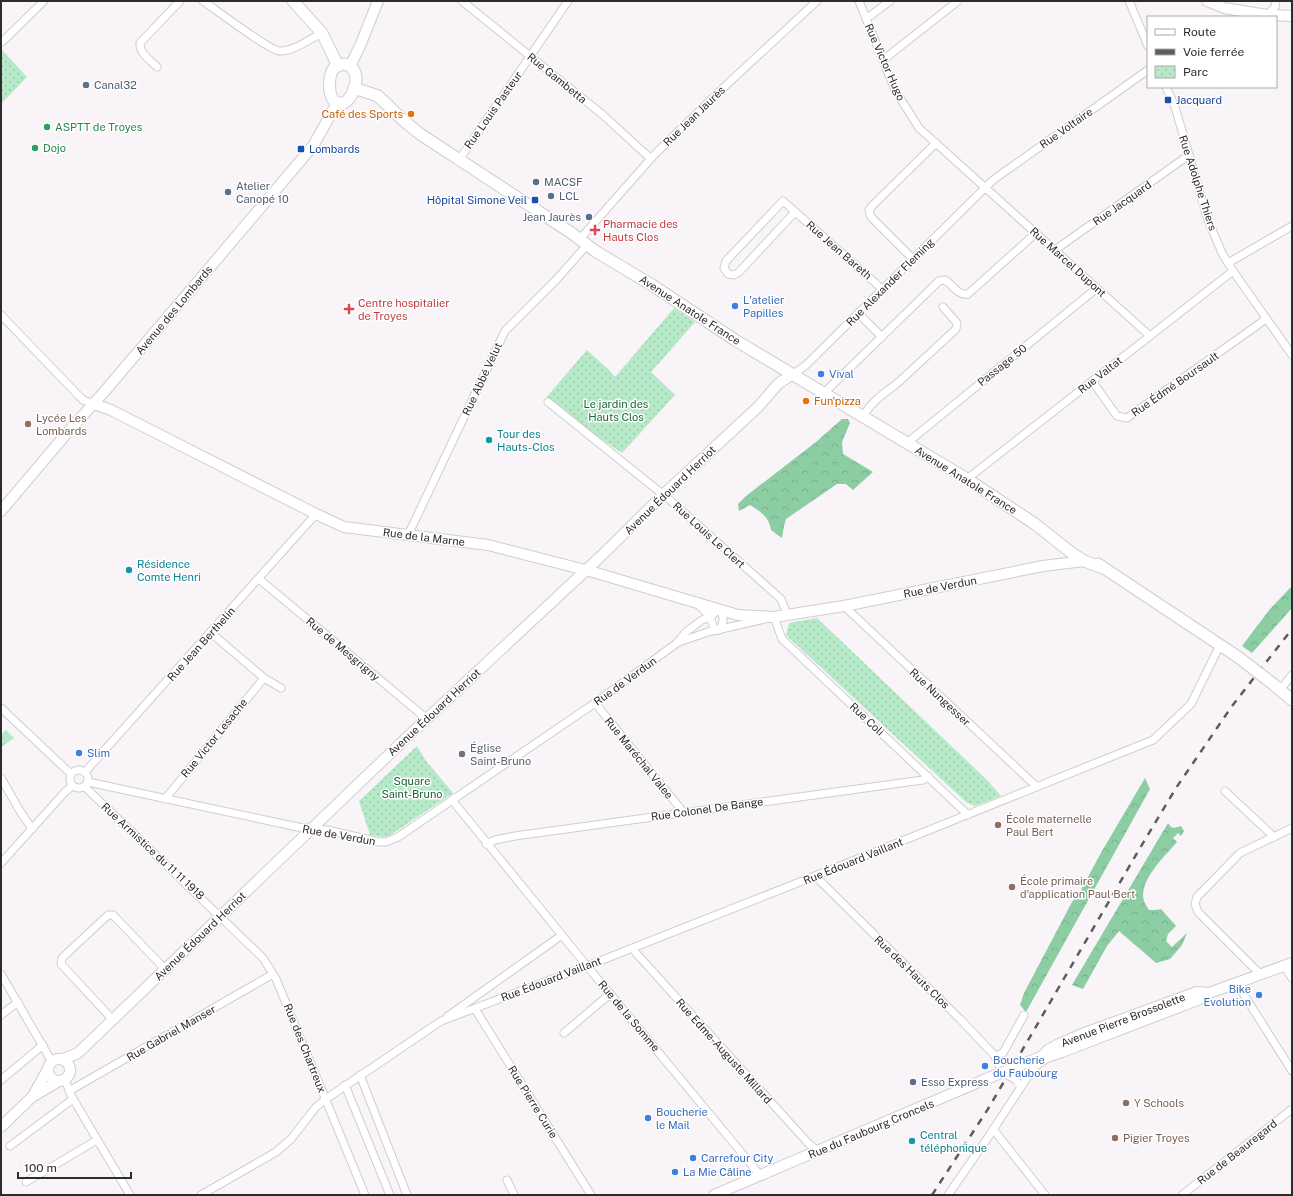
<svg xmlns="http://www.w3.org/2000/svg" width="1293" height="1196" font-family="'Public Sans',sans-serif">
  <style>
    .grass { fill: url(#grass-tufts) }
    .forest { fill: url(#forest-crowns) }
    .park { fill: url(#park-dots) }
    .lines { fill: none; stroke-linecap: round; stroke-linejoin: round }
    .street-casing { stroke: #d0cdd1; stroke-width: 9 }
    .secondary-casing { stroke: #d0cdd1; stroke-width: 12 }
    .primary-casing { stroke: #d0cdd1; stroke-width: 13 }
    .street { stroke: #fff; stroke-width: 7 }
    .secondary { stroke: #fff; stroke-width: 10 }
    .primary { stroke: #fff; stroke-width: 11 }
    .rail { stroke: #5e5b5e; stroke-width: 2.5; stroke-dasharray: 7 7; stroke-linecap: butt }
    .street-bridge-casing { stroke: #d0cdd1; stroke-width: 9; stroke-linecap: butt }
    .secondary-bridge-casing { stroke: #d0cdd1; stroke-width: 12; stroke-linecap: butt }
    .primary-bridge-casing { stroke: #d0cdd1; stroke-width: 13; stroke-linecap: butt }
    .street-bridge { stroke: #fff; stroke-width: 7 }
    .secondary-bridge { stroke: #fff; stroke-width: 10 }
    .primary-bridge { stroke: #fff; stroke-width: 11 }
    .service-dot { fill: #5c6f8a; stroke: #fff; stroke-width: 1.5 }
    .transit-dot { fill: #1a4fb4; stroke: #fff; stroke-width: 1.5 }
    .food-dot { fill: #e8710a; stroke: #fff; stroke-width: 1.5 }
    .leisure-dot { fill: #2e9e5b; stroke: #fff; stroke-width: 1.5 }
    .health-dot { fill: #e0444e; stroke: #fff; stroke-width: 1.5 }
    .shop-dot { fill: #3f7fe0; stroke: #fff; stroke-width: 1.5 }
    .education-dot { fill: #8d6e63; stroke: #fff; stroke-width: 1.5 }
    .culture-dot { fill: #0f9aa8; stroke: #fff; stroke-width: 1.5 }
    .worship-dot { fill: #6b7280; stroke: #fff; stroke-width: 1.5 }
    .labels { text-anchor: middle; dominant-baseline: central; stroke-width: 3; stroke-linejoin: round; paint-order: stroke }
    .street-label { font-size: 11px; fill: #2d2b2d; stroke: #fff }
    .service-label { font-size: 11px; fill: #4e5e75; stroke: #fff; text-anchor: start }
    .transit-label { font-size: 11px; fill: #164399; stroke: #fff; text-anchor: start }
    .food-label { font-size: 11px; fill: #c56008; stroke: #fff; text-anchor: end }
    .leisure-label { font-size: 11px; fill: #27864d; stroke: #fff; text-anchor: start }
    .health-label { font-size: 11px; fill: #be3a42; stroke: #fff; text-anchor: start }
    .shop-label { font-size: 11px; fill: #366cbe; stroke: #fff; text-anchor: start }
    .park-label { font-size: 11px; fill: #19623b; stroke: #fff }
    .education-label { font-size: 11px; fill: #785e54; stroke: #fff; text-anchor: start }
    .culture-label { font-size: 11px; fill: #0d838f; stroke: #fff; text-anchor: start }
    .worship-label { font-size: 11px; fill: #5b616d; stroke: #fff; text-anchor: start }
  </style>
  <defs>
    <pattern id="grass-tufts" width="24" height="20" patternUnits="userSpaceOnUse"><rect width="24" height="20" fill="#b6e9c7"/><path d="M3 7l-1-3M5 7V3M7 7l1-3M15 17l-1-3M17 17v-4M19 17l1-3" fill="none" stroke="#9dc8ab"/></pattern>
    <pattern id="forest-crowns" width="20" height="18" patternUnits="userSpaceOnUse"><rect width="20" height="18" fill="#8ccda3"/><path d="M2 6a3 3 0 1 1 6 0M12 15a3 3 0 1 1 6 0" fill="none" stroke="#79b08d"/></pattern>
    <pattern id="park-dots" width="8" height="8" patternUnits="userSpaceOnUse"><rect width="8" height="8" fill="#b6e9c7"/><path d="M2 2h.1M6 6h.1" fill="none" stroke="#9dc8ab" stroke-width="1.8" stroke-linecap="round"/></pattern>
  </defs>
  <rect width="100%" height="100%" fill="#f8f4f8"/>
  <polygon class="grass" points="6,730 14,738 1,747 1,735"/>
  <g class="forest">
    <path d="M842,419h6l2,4 -8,19 1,12 30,18 -20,18 -7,-6h-9l-51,35 -2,7 -2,12 -11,-8c-2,-13 -10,-18 -21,-25l-11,6 -1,-7 8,-8 70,-54z"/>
    <polygon points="1292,586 1292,608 1252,653 1242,646 1270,609"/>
    <polygon points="1145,778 1150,789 1026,1012 1020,1005 1024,993 1072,902 1082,891 1081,890 1102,851"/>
    <path d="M1168,823l3,4 3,1 7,-2 3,5 -3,5 -3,-3 -5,5 4,4c-12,14 -39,39 -33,59 1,3 3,6 5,9h6l6,-1 15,17 -8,8 -2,7 6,6 15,-14 -5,12 -12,14 -14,4 -37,-32 -12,15 -24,43 -11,-4z"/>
  </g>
  <g class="park">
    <polygon points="1,49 27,77 1,104"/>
    <polygon points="674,308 695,322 651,372 675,395 622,453 544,400 587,350 609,370 615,377"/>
    <polygon points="817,618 988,781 1001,796 975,806 966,802 786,635 789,623"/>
    <polygon points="417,746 426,761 453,793 389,836 382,837 370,835 359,801"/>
  </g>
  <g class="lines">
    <defs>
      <g id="street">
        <path d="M203,1c12,8 67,50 77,50 14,0 30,-12 42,-18"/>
        <polyline points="462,1 603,115 650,158"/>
        <polyline points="859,1 895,90 919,128 1150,336"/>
        <polyline points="1129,1 1148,46"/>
        <polyline points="1267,15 1275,7 1276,1"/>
        <polyline points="866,19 890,1"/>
        <polyline points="2,42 44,1"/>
        <polyline points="883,60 958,1"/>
        <path d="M157,67c-7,-7 -18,-14 -17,-24l40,-42"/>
        <polyline points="1166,87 1175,107 1208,220 1222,253 1233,271 1292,355"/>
        <polyline points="459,160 568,1"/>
        <polyline points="795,212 739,272 734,275 728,274 724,268 726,261 783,201 882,289"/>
        <polyline points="580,239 654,155 722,89 817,1"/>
        <polyline points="1055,250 1189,155"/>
        <polyline points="913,259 871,217 869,210 871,207 936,143"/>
        <polyline points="1228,263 1292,226"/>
        <polyline points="858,313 882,337"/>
        <polyline points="1,315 78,395 83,400 94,404"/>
        <polyline points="793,374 805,366 993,180 1148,70"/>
        <polyline points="1092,381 1117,416 1127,418 1266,319"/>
        <path d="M824,393l115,-112 6,-1c8,5 13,16 23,14l68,-61"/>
        <polyline points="548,402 671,501 781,599 787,614"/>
        <path d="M863,416c12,-19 22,-22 38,-36 18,-17 37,-34 55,-51l1,-6 -14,-16"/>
        <polyline points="907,443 1097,288"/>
        <polyline points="967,479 1233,271"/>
        <polyline points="408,535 505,331 557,279 587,245"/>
        <polyline points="259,579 427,719"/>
        <polyline points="697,603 710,617 714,628 719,630"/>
        <polyline points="844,606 1037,787"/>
        <polyline points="211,633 264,678 281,688"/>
        <polyline points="679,642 708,632 774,617 782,639 968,815"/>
        <polyline points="1280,690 1292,675"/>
        <polyline points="595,703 684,813"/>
        <polyline points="1,708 71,774"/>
        <circle cx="79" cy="779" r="9"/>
        <polyline points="85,772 316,514"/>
        <polyline points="1,778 20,811 32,829"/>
        <path d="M88,782l210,45 29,3 52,12h7l12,-5 197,-134 82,-60 9,-11 16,-12 8,-3 9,-8c5,8 6,13 0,21"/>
        <polyline points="85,787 263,958 276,979 365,1195"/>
        <polyline points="1225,791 1274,837"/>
        <polyline points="165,799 264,678"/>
        <polyline points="452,800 587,966 760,1175"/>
        <polyline points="486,844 495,840 515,836 923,780 928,776"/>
        <polyline points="1,863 65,792 72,786"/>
        <polyline points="815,876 961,1020 995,1056 1002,1072"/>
        <polyline points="633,948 636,953 809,1144 818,1151"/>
        <polyline points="1284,966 1292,978"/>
        <polyline points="1,974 52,1062"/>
        <polyline points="1261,975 1198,912 1195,904 1197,897 1240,853 1292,828"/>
        <polyline points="1236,982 1292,1071"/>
        <polyline points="475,1009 591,1195"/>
        <polyline points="1,1015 18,1002"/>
        <polyline points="448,1016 562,935"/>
        <polyline points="113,1020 61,964 62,958 108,915 113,915 165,969"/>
        <polyline points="564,1033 610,994"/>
        <polyline points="995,1056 1003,1053 1024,1015"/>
        <polyline points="360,1075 407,1195"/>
        <polyline points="1,1080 43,1045"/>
        <polyline points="65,1080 72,1097 130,1195"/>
        <polyline points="345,1085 390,1195"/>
        <polyline points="69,1091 273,974"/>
        <polyline points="993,1129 1045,1195"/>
        <polyline points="10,1146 73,1099"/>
        <polyline points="507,1180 514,1195"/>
        <polyline points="26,1182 97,1140"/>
        <polyline points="201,1195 276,1152 291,1139 316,1107 326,1099 441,1021 587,966 815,876 1153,740 1191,704 1220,645"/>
        <polyline points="948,1195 989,1136 1034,1067 1045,1060 1047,1057"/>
        <polyline points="1182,1195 1292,1109"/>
      </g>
      <g id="secondary">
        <polyline points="1207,1 1224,8 1267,15 1292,16"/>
        <polyline points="350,66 360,46 378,1"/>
        <polyline points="94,404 111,410 316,514 344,527 488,545 593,572 738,615 774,617 844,606 1043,566 1084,561"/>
        <polyline points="1,511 67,433 104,392 313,146 337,103"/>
        <polyline points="1041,1057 1047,1057 1062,1052 1200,999 1209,993 1292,963"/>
        <circle cx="59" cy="1070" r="11"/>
        <polyline points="63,1059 78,1053 403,741 598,559 663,495 758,407 779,383 793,374"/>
        <polyline points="1028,1062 1041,1057 1048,1050 1059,1044 1082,1034 1197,992 1209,993"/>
        <polyline points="34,1094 48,1069"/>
        <polyline points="1,1127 32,1097 59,1081"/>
        <polyline points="714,1195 986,1079"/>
      </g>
      <g id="primary">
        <polyline points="293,1 322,33 338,66"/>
        <path d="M344,64c20,3 12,34 -2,40l-8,-3c-6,-7 -6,-26 0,-33 3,-2 6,-3 10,-4z"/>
        <polyline points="354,88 378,96 404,121 420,134 573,234 595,251 652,285 735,340 967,479 1035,524 1073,554 1084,561 1103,568"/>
        <polyline points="1098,564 1238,657"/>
        <polyline points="1273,684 1292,700"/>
      </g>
    </defs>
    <use href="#street" class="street-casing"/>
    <use href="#secondary" class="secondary-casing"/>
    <use href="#primary" class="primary-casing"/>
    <use href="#street" class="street"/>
    <use href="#secondary" class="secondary"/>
    <use href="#primary" class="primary"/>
    <polyline class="rail" points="932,1195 988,1109 1140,848 1176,788 1232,706 1292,629"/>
    <defs>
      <g id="street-bridge">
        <polyline points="1013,1068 1023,1076"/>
        <polyline points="1002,1072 1016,1080 1018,1083"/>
      </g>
      <polyline id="secondary-bridge" points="986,1079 1028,1062"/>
      <polyline id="primary-bridge" points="1238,657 1273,684"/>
    </defs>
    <use href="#street-bridge" class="street-bridge-casing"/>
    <use href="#secondary-bridge" class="secondary-bridge-casing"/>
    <use href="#primary-bridge" class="primary-bridge-casing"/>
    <use href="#street-bridge" class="street-bridge"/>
    <use href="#secondary-bridge" class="secondary-bridge"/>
    <use href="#primary-bridge" class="primary-bridge"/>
  </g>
  <g class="service-dot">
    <circle cx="86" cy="85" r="4"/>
    <circle cx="536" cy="182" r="4"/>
    <circle cx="228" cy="192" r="4"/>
    <circle cx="551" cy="196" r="4"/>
    <circle cx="589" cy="217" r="4"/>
    <circle cx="913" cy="1082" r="4"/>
  </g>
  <g class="transit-dot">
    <rect x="1164" y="96" width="8" height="8" rx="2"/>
    <rect x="297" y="145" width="8" height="8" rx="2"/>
    <rect x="531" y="196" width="8" height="8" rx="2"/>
  </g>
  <g class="food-dot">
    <circle cx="411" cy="114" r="4"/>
    <circle cx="806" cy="401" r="4"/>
  </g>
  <g class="leisure-dot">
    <circle cx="47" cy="127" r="4"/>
    <circle cx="35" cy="148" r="4"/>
  </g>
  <g class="health-dot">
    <path d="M593 224h4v4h4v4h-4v4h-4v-4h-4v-4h4z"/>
    <path d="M347 303h4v4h4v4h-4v4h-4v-4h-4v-4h4z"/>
  </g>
  <g class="shop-dot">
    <circle cx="735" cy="306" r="4"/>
    <circle cx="821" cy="374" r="4"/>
    <circle cx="79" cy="753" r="4"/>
    <circle cx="1259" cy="995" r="4"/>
    <circle cx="985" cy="1066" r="4"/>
    <circle cx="648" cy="1118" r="4"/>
    <circle cx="693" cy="1158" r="4"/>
    <circle cx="675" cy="1172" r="4"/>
  </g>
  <g class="education-dot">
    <circle cx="28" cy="424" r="4"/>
    <circle cx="998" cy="825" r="4"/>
    <circle cx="1012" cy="887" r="4"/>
    <circle cx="1126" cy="1103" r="4"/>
    <circle cx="1115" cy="1138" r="4"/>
  </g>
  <g class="culture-dot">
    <circle cx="489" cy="440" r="4"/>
    <circle cx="129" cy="570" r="4"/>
    <circle cx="912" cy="1141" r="4"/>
  </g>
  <circle class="worship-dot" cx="462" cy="754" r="4"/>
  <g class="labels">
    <g class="street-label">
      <text transform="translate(885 62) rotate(66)">Rue Victor Hugo</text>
      <text transform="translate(557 78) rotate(39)">Rue Gambetta</text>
      <text transform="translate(493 110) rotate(-55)">Rue Louis Pasteur</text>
      <text transform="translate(694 116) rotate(-44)">Rue Jean Jaurès</text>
      <text transform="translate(1066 128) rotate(-35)">Rue Voltaire</text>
      <text transform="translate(1198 183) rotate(72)">Rue Adolphe Thiers</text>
      <text transform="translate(1122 203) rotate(-35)">Rue Jacquard</text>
      <text transform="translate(839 250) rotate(41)">Rue Jean Bareth</text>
      <text transform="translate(1068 262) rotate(42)">Rue Marcel Dupont</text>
      <text transform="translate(890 282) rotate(-45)">Rue Alexander Fleming</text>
      <text transform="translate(174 310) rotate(-50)">Avenue des Lombards</text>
      <text transform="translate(690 310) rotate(33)">Avenue Anatole France</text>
      <text transform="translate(1002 365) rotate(-39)">Passage 50</text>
      <text transform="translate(1100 375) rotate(-38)">Rue Valtat</text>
      <text transform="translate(482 379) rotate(-65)">Rue Abbé Velut</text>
      <text transform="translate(1175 384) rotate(-35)">Rue Édmé Boursault</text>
      <text transform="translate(966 480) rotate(32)">Avenue Anatole France</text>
      <text transform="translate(670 490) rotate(-44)">Avenue Édouard Herriot</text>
      <text transform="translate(709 535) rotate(42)">Rue Louis Le Clert</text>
      <text transform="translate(424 537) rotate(7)">Rue de la Marne</text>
      <text transform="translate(940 587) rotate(-11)">Rue de Verdun</text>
      <text transform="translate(201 644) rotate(-48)">Rue Jean Berthelin</text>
      <text transform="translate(343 649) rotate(40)">Rue de Mesgrigny</text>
      <text transform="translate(625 681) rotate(-36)">Rue de Verdun</text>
      <text transform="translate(940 697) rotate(43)">Rue Nungesser</text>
      <text transform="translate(434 712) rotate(-43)">Avenue Édouard Herriot</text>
      <text transform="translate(867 719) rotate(43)">Rue Coli</text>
      <text transform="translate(214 738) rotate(-51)">Rue Victor Lesache</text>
      <text transform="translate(639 758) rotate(51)">Rue Maréchal Valee</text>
      <text transform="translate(707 809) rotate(-8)">Rue Colonel De Bange</text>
      <text transform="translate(339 835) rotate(10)">Rue de Verdun</text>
      <text transform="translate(153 851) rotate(43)">Rue Armistice du 11 11 1918</text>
      <text transform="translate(853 861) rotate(-22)">Rue Édouard Vaillant</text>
      <text transform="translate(200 936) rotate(-44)">Avenue Édouard Herriot</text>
      <text transform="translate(912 972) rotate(44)">Rue des Hauts Clos</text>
      <text transform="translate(551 979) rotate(-21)">Rue Édouard Vaillant</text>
      <text transform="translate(629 1016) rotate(50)">Rue de la Somme</text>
      <text transform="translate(1123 1020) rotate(-21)">Avenue Pierre Brossolette</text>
      <text transform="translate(171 1033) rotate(-30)">Rue Gabriel Manser</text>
      <text transform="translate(305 1048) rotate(68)">Rue des Chartreux</text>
      <text transform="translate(724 1051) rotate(48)">Rue Edme-Auguste Millard</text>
      <text transform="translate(533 1102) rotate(58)">Rue Pierre Curie</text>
      <text transform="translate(871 1129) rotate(-23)">Rue du Faubourg Croncels</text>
      <text transform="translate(1237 1152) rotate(-38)">Rue de Beauregard</text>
    </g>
    <g class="service-label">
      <text x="94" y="85">Canal32</text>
      <text x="544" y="182">MACSF</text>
      <text x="236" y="186">Atelier<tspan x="236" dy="13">Canopé 10</tspan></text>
      <text x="559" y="196">LCL</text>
      <text x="581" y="217" text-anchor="end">Jean Jaurès</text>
      <text x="921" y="1082">Esso Express</text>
    </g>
    <g class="transit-label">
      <text x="1176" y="100">Jacquard</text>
      <text x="309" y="149">Lombards</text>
      <text x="527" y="200" text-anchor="end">Hôpital Simone Veil</text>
    </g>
    <g class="food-label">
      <text x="403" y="114">Café des Sports</text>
      <text x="814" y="401" text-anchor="start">Fun'pizza</text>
    </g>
    <g class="leisure-label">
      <text x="55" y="127">ASPTT de Troyes</text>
      <text x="43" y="148">Dojo</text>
    </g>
    <g class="health-label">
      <text x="603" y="224">Pharmacie des<tspan x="603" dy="13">Hauts Clos</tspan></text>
      <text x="358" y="303">Centre hospitalier<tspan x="358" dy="13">de Troyes</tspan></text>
    </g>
    <g class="shop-label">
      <text x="743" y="300">L'atelier<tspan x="743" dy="13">Papilles</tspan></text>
      <text x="829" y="374">Vival</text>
      <text x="87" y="753">Slim</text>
      <text x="1251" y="989" text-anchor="end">Bike<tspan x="1251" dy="13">Evolution</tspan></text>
      <text x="993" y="1060">Boucherie<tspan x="993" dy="13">du Faubourg</tspan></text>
      <text x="656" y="1112">Boucherie<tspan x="656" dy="13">le Mail</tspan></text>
      <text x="701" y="1158">Carrefour City</text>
      <text x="683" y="1172">La Mie Câline</text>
    </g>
    <g class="park-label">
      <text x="616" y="404">Le jardin des<tspan x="616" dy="13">Hauts Clos</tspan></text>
      <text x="412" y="781">Square<tspan x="412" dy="13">Saint-Bruno</tspan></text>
    </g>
    <g class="education-label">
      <text x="36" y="418">Lycée Les<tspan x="36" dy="13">Lombards</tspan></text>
      <text x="1006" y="819">École maternelle<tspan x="1006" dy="13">Paul Bert</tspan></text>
      <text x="1020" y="881">École primaire<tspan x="1020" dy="13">d'application Paul Bert</tspan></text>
      <text x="1134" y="1103">Y Schools</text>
      <text x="1123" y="1138">Pigier Troyes</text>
    </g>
    <g class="culture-label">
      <text x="497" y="434">Tour des<tspan x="497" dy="13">Hauts-Clos</tspan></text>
      <text x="137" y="564">Résidence<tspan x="137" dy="13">Comte Henri</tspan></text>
      <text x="920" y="1135">Central<tspan x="920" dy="13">téléphonique</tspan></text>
    </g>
    <g class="worship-label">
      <text x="470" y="748">Église<tspan x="470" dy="13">Saint-Bruno</tspan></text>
    </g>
  </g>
  <rect width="1293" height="1196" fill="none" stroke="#2d2b2d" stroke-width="4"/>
  <rect x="1147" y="16" width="130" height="72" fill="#ffffff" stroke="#abaaab"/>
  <rect x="1155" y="29" width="20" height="6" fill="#ffffff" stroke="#abaaab"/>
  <text x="1183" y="36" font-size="12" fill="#2d2b2d">Route</text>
  <rect x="1155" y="49" width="20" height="6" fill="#5e5b5e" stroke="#abaaab"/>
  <text x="1183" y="56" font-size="12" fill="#2d2b2d">Voie ferrée</text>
  <rect x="1155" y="66" width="20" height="12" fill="url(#park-dots)" stroke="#abaaab"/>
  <text x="1183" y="76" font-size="12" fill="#2d2b2d">Parc</text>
  <path d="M18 1172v6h113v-6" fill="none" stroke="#2d2b2d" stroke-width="2"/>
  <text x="24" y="1172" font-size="12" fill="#2d2b2d" stroke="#ffffff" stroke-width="3" paint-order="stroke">100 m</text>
</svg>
